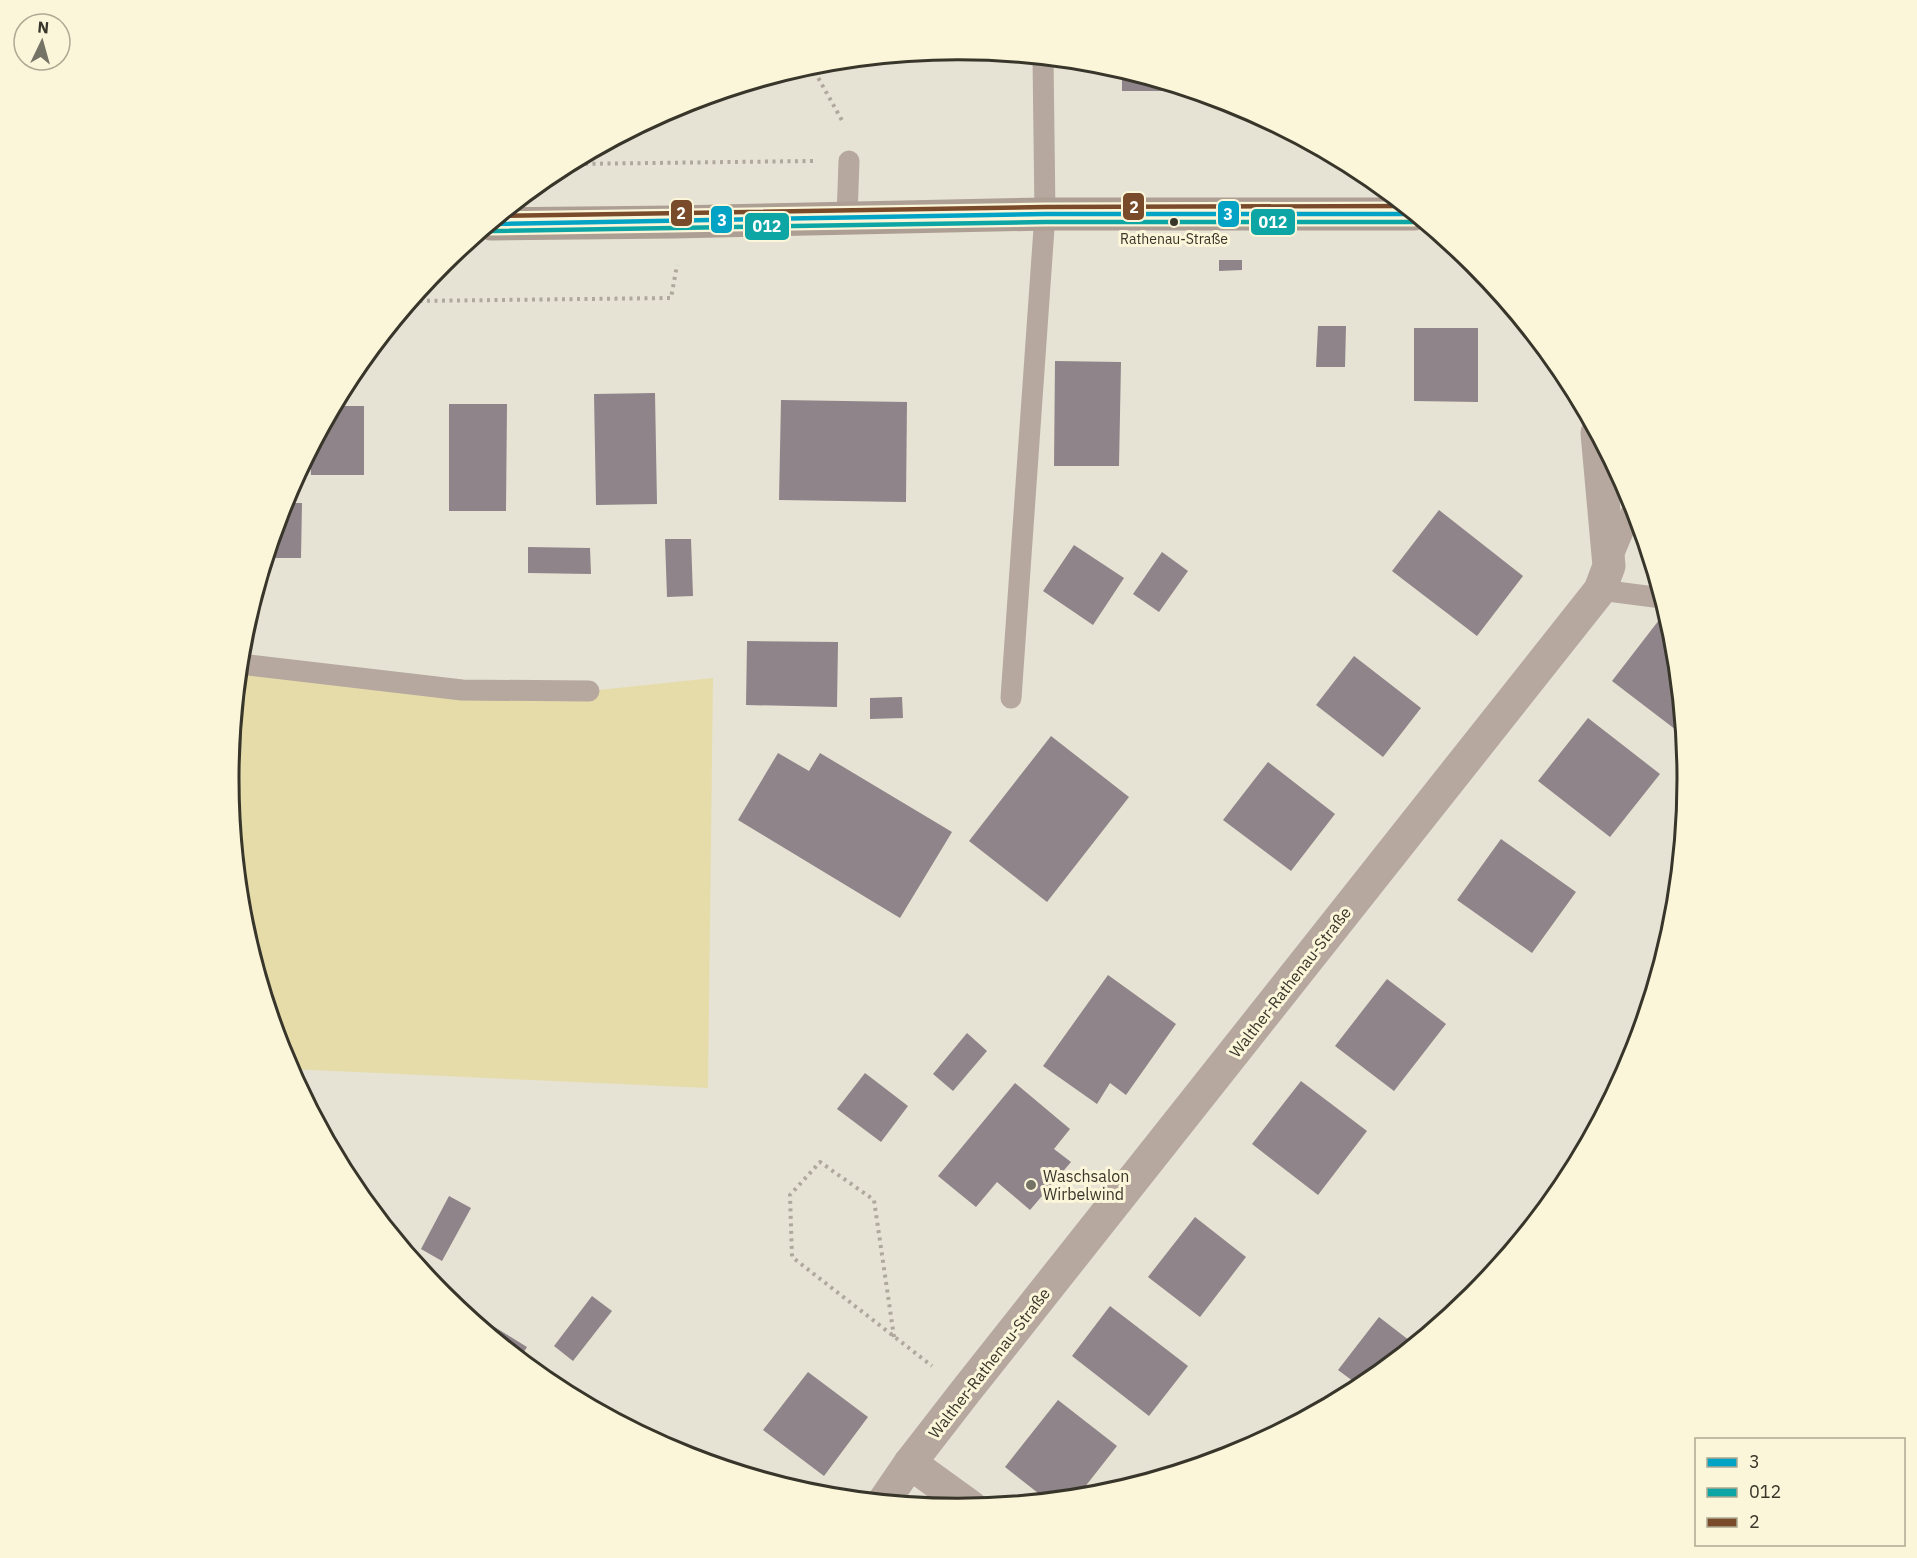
<svg xmlns="http://www.w3.org/2000/svg" width="1917" height="1558" font-family="'IBM Plex Sans',sans-serif">
  <style>
    .green { fill: #e6dcaa }
    .building { fill: #8e8489 }
    .lines { fill: none; stroke-linecap: round; stroke-linejoin: round }
    .path { stroke: #b0a79d; stroke-width: 4; stroke-dasharray: 3 4.5; stroke-linecap: butt }
    .service { stroke: #b6a89e; stroke-width: 21 }
    .minor { stroke: #b6a89e; stroke-width: 33 }
    .primary { stroke: #ad9f93; stroke-width: 33 }
    .bus-1-casing { stroke: #fbf6d9; stroke-width: 9 }
    .bus-2-casing { stroke: #fbf6d9; stroke-width: 9 }
    .bus-3-casing { stroke: #fbf6d9; stroke-width: 9 }
    .bus-1 { stroke: #03a3c6; stroke-width: 4.5 }
    .bus-2 { stroke: #0ea6a4; stroke-width: 4.5 }
    .bus-3 { stroke: #7a4b2a; stroke-width: 4.5 }
    .bus-dot { fill: #38352a; stroke: #fbf6d9; stroke-width: 2 }
    .poi-dot { fill: #757266; stroke: #fbf6d9; stroke-width: 2 }
    .labels { text-anchor: middle; dominant-baseline: central; stroke-width: 6; stroke-linejoin: round; paint-order: stroke }
    .bus-label { font-size: 14px; fill: #38352a; stroke: #fbf6d9 }
    .street-label { font-size: 16px; fill: #38352a; stroke: #fbf6d9 }
    .poi-label { font-size: 16px; fill: #38352a; stroke: #fbf6d9; text-anchor: start }
    .rim { fill: none; stroke: #38352a; stroke-width: 3 }
    .line-badge { stroke: #fbf6d9; stroke-width: 2 }
    .badge-label { font-size: 16px; text-anchor: middle; font-weight: bold; fill: #fff }
  </style>
  <rect width="100%" height="100%" fill="#e6e3d4"/>
  <polygon class="green" points="240,663 589,691 713,678 708,1088 290,1069 284,1058 243,921 229,779"/>
  <g class="building">
    <polygon points="1122,70 1190,91 1122,91"/>
    <polygon points="1219,260 1242,260 1242,270 1219,271"/>
    <polygon points="1318,326 1346,326 1345,367 1316,367"/>
    <polygon points="1414,328 1478,328 1478,402 1414,401"/>
    <polygon points="1055,361 1121,362 1119,466 1054,466"/>
    <polygon points="655,393 657,504 596,505 594,394"/>
    <polygon points="781,400 907,402 906,502 779,500"/>
    <polygon points="449,404 507,404 506,511 449,511"/>
    <polygon points="335,406 364,406 364,475 311,475 310,451"/>
    <polygon points="284,503 302,503 301,558 267,558"/>
    <polygon points="1439,510 1523,576 1477,636 1392,571"/>
    <polygon points="665,539 691,539 693,596 667,597"/>
    <polygon points="1074,545 1124,578 1093,625 1043,591"/>
    <polygon points="528,547 590,548 591,574 528,573"/>
    <polygon points="1162,552 1188,571 1159,612 1133,594"/>
    <polygon points="1666,611 1674,637 1684,736 1612,681"/>
    <polygon points="747,641 838,642 837,707 746,705"/>
    <polygon points="1354,656 1421,708 1383,757 1316,705"/>
    <polygon points="902,697 903,718 870,719 870,698"/>
    <polygon points="1588,718 1660,774 1610,837 1538,781"/>
    <polygon points="1051,736 1129,797 1047,902 969,841"/>
    <polygon points="778,753 809,771 820,753 952,832 900,918 738,820"/>
    <polygon points="1268,762 1335,814 1291,871 1223,820"/>
    <polygon points="1501,839 1576,892 1532,953 1457,900"/>
    <polygon points="1108,975 1176,1024 1126,1095 1110,1083 1097,1104 1043,1066"/>
    <polygon points="1387,979 1446,1024 1394,1091 1335,1046"/>
    <polygon points="967,1033 987,1051 953,1091 933,1074"/>
    <polygon points="865,1073 908,1106 881,1142 837,1109"/>
    <polygon points="1301,1081 1367,1131 1318,1195 1252,1144"/>
    <polygon points="1015,1083 1070,1129 1054,1149 1071,1162 1030,1210 997,1182 976,1207 938,1176"/>
    <polygon points="449,1196 471,1208 442,1261 421,1249"/>
    <polygon points="1195,1217 1246,1257 1200,1317 1148,1277"/>
    <polygon points="592,1296 612,1311 573,1361 554,1346"/>
    <polygon points="454,1302 527,1347 520,1358 453,1303"/>
    <polygon points="1110,1306 1188,1366 1149,1416 1072,1356"/>
    <polygon points="1379,1317 1414,1344 1361,1387 1338,1370"/>
    <polygon points="808,1372 868,1417 824,1476 763,1430"/>
    <polygon points="1058,1400 1117,1446 1077,1497 1047,1500 1005,1467"/>
  </g>
  <g class="lines">
    <g class="path">
      <polyline points="811,65 844,124"/>
      <polyline points="570,164 813,161"/>
      <polyline points="412,301 671,298 677,265"/>
      <polyline points="894,1337 874,1200 820,1162 790,1195 792,1257 932,1366"/>
    </g>
    <g class="service">
      <polyline points="847,217 849,161"/>
      <polyline points="1612,558 1634,506"/>
      <polyline points="1600,590 1662,598"/>
      <polyline points="240,664 462,690 589,691"/>
      <polyline points="1011,698 1045,214 1043,58"/>
    </g>
    <g class="minor">
      <polyline points="910,1463 971,1507"/>
      <polyline points="884,1501 910,1463 965,1392 1600,590 1609,566 1597,433"/>
    </g>
    <polyline class="primary" points="491,224 674,222 1045,214 1414,214"/>
    <defs>
      <polyline id="bus-1" points="491,224 1045,214 1414,214"/>
      <polyline id="bus-2" points="491,231 1045,222 1414,222"/>
      <polyline id="bus-3" points="500,216 1045,207 1405,206"/>
    </defs>
    <use href="#bus-1" class="bus-1-casing"/>
    <use href="#bus-2" class="bus-2-casing"/>
    <use href="#bus-3" class="bus-3-casing"/>
    <use href="#bus-1" class="bus-1"/>
    <use href="#bus-2" class="bus-2"/>
    <use href="#bus-3" class="bus-3"/>
  </g>
  <circle class="bus-dot" cx="1174" cy="222" r="5"/>
  <circle class="poi-dot" cx="1031" cy="1185" r="6"/>
  <g class="labels">
    <g class="bus-label">
      <text x="1174" y="239">Rathenau-Straße</text>
    </g>
    <g class="street-label">
      <text transform="translate(1290 982) rotate(-52)">Walther-Rathenau-Straße</text>
      <text transform="translate(989 1363) rotate(-52)">Walther-Rathenau-Straße</text>
    </g>
    <g class="poi-label">
      <text x="1043" y="1176">Waschsalon<tspan x="1043" dy="18">Wirbelwind</tspan></text>
    </g>
  </g>
  <path d="M0 0H1917V1558H0ZM239 779a719 719 0 1 1 1438 0a719 719 0 1 1-1438 0Z" fill="#fbf6d9" fill-rule="evenodd"/>
  <path class="rim" d="M239 779a719 719 0 1 1 1438 0a719 719 0 1 1-1438 0Z"/>
  <g class="line-badge">
    <rect x="1122" y="192" width="23" height="29" rx="6" fill="#7a4b2a"/>
    <rect x="670" y="199" width="23" height="28" rx="6" fill="#7a4b2a"/>
    <rect x="1217" y="200" width="23" height="28" rx="6" fill="#03a3c6"/>
    <rect x="710" y="205" width="23" height="29" rx="6" fill="#03a3c6"/>
    <rect x="1250" y="208" width="46" height="28" rx="6" fill="#0ea6a4"/>
    <rect x="744" y="212" width="46" height="29" rx="6" fill="#0ea6a4"/>
  </g>
  <g class="badge-label">
    <text x="1134" y="213">2</text>
    <text x="681" y="219">2</text>
    <text x="1228" y="220">3</text>
    <text x="722" y="226">3</text>
    <text x="1273" y="228">012</text>
    <text x="767" y="232">012</text>
  </g>
  <rect x="1695" y="1438" width="210" height="108" fill="#fbf6d9" stroke="#ada993" stroke-width="1.5"/>
  <rect x="1707" y="1458" width="30" height="9" fill="#03a3c6" stroke="#ada993" stroke-width="1.5"/>
  <text x="1749" y="1468" font-size="18" fill="#38352a">3</text>
  <rect x="1707" y="1488" width="30" height="9" fill="#0ea6a4" stroke="#ada993" stroke-width="1.5"/>
  <text x="1749" y="1498" font-size="18" fill="#38352a">012</text>
  <rect x="1707" y="1518" width="30" height="9" fill="#7a4b2a" stroke="#ada993" stroke-width="1.5"/>
  <text x="1749" y="1528" font-size="18" fill="#38352a">2</text>
  <g transform="translate(42 42) rotate(5)"><circle r="28" fill="#fbf6d9" stroke="#ada993" stroke-width="1.5"/>
  <path d="M0-4.5L10 22L0 15L-10 22Z" fill="#757266"/>
  <text y="-9" font-size="16" font-weight="bold" text-anchor="middle" fill="#38352a">N</text>
  </g>
</svg>
